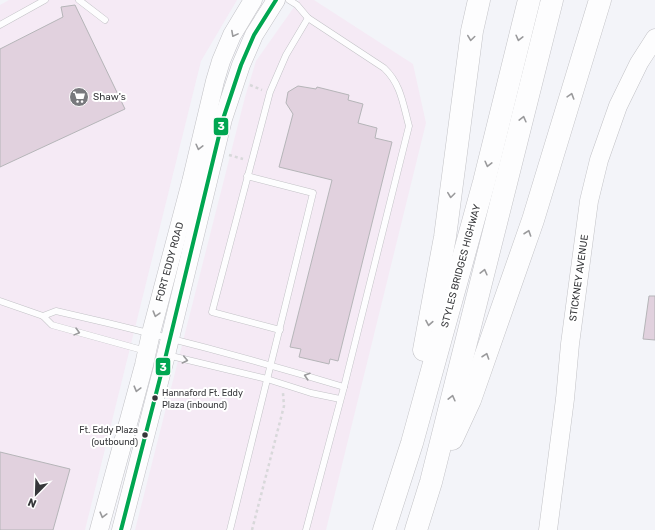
<svg xmlns="http://www.w3.org/2000/svg" width="655" height="530" font-family="Rubik,sans-serif">
  <style>
    .commercial { fill: #f5eaf5 }
    .building { fill: #e1d1de; stroke: #b5b5b8 }
    .lines { fill: none; stroke-linecap: round; stroke-linejoin: round }
    .lane-casing { stroke: #c2c2c6; stroke-width: 7 }
    .secondary-casing { stroke: #c2c2c6; stroke-width: 19 }
    .highway-casing { stroke: #c2c2c6; stroke-width: 23 }
    .path { stroke: #d8d8da; stroke-width: 2.5; stroke-dasharray: 3 3; stroke-linecap: butt }
    .lane { stroke: #fdfdfe; stroke-width: 6 }
    .secondary { stroke: #fdfdfe; stroke-width: 18 }
    .highway { stroke: #fdfdfe; stroke-width: 22 }
    .bus-1-casing { stroke: #fff; stroke-width: 7 }
    .bus-1 { stroke: #00a651; stroke-width: 4 }
    .oneway { stroke: #9a9a9c }
    .bus-dot { fill: #36373a; stroke: #fff; stroke-width: 1.5 }
    .labels { text-anchor: middle; dominant-baseline: central; stroke-width: 4; stroke-linejoin: round; paint-order: stroke }
    .bus-label { font-size: 9px; fill: #36373a; stroke: #fff; text-anchor: start }
    .poi-label { font-size: 10px; fill: #36373a; stroke: #fff; text-anchor: start }
    .street-label { font-size: 10px; fill: #36373a; stroke: #fff }
    .line-badge { stroke: #fff; stroke-width: 1.5 }
    .badge-label { font-size: 11px; text-anchor: middle; font-weight: bold; fill: #fff }
  </style>
  <rect width="100%" height="100%" fill="#f3f4f9"/>
  <g class="commercial">
    <polygon points="9,0 237,0 201,61 85,530 0,530 0,5"/>
    <polygon points="299,0 314,0 413,64 426,123 326,530 135,530 245,97 256,61"/>
  </g>
  <g class="building">
    <polygon points="75,5 125,109 0,167 0,49 63,17 61,7"/>
    <polygon points="298,86 316,89 317,87 349,95 348,100 363,104 358,123 377,128 375,138 392,142 338,361 330,359 329,364 299,357 301,349 290,347 332,180 279,167 293,114 286,103 288,92"/>
    <polygon points="649,296 655,296 655,340 643,339"/>
    <polygon points="0,452 70,469 53,530 0,530"/>
  </g>
  <g class="lines">
    <defs>
      <g id="lane">
        <polyline points="79,0 105,20"/>
        <polyline points="289,0 297,5 308,18"/>
        <polyline points="0,25 45,0"/>
        <polyline points="0,301 43,316 52,325 146,351"/>
        <path d="M43,316l13,-5c97,22 193,47 288,76"/>
        <path d="M280,330l-68,-18 58,-220 16,-37 22,-37 76,50c17,16 19,36 25,58l-65,261 -38,143"/>
        <polyline points="167,355 267,379 311,393 340,399"/>
        <polyline points="230,530 313,193 247,176"/>
      </g>
      <g id="secondary">
        <polyline points="99,530 144,365 151,333 191,182 215,81 221,61 232,35 253,0"/>
        <polyline points="121,530 166,355 223,119 241,65 254,35 276,0"/>
        <polyline points="548,530 565,399 570,344 589,201 599,160 618,106 639,63 655,38"/>
      </g>
      <g id="highway">
        <polyline points="424,350 445,237 472,31 479,0"/>
        <polyline points="452,439 470,400 533,220 600,0"/>
        <polyline points="384,530 412,443 484,182 529,0"/>
        <polyline points="416,530 431,482 552,0"/>
      </g>
    </defs>
    <use href="#lane" class="lane-casing"/>
    <use href="#secondary" class="secondary-casing"/>
    <use href="#highway" class="highway-casing"/>
    <g class="path">
      <polyline points="250,85 262,90"/>
      <polyline points="229,155 243,159"/>
      <polyline points="252,530 284,406 283,393"/>
    </g>
    <use href="#lane" class="lane"/>
    <use href="#secondary" class="secondary"/>
    <use href="#highway" class="highway"/>
    <defs>
      <polyline id="bus-1" points="121,530 166,355 223,119 241,65 254,35 276,0"/>
    </defs>
    <use href="#bus-1" class="bus-1-casing"/>
    <use href="#bus-1" class="bus-1"/>
  </g>
  <defs><path id="oneway-chevron" d="M-2-3.5L2.5 0L-2 3.5" fill="none" stroke-width="1.6" stroke-linecap="round" stroke-linejoin="round"/></defs>
  <g class="oneway">
    <use href="#oneway-chevron" transform="translate(234 34) rotate(118)"/>
    <use href="#oneway-chevron" transform="translate(471 38) rotate(98)"/>
    <use href="#oneway-chevron" transform="translate(519 38) rotate(104)"/>
    <use href="#oneway-chevron" transform="translate(571 96) rotate(-73)"/>
    <use href="#oneway-chevron" transform="translate(523 119) rotate(-76)"/>
    <use href="#oneway-chevron" transform="translate(199 147) rotate(104)"/>
    <use href="#oneway-chevron" transform="translate(488 164) rotate(104)"/>
    <use href="#oneway-chevron" transform="translate(451 195) rotate(97)"/>
    <use href="#oneway-chevron" transform="translate(528 233) rotate(-71)"/>
    <use href="#oneway-chevron" transform="translate(484 272) rotate(-76)"/>
    <use href="#oneway-chevron" transform="translate(156 314) rotate(106)"/>
    <use href="#oneway-chevron" transform="translate(429 323) rotate(100)"/>
    <use href="#oneway-chevron" transform="translate(77 332) rotate(15)"/>
    <use href="#oneway-chevron" transform="translate(486 356) rotate(-71)"/>
    <use href="#oneway-chevron" transform="translate(185 360) rotate(13)"/>
    <use href="#oneway-chevron" transform="translate(307 376) rotate(-163)"/>
    <use href="#oneway-chevron" transform="translate(137 389) rotate(105)"/>
    <use href="#oneway-chevron" transform="translate(452 398) rotate(-76)"/>
    <use href="#oneway-chevron" transform="translate(103 515) rotate(105)"/>
  </g>
  <defs>
    <symbol id="supermarket-disc" viewBox="-11 -11 22 22"><circle r="9.5" fill="#78797d" stroke="#fff"/><path d="M-6-5.5h2.5l.6 2H6L4.5 2H-2.5L-4.4-4H-6ZM-1.5 3.2a1.3 1.3 0 1 0 .1 0ZM3 3.2a1.3 1.3 0 1 0 .1 0Z" fill="#fff"/></symbol>
  </defs>
  <g fill-rule="evenodd">
    <use href="#supermarket-disc" x="68" y="86" width="22" height="22"/>
  </g>
  <g class="bus-dot">
    <circle cx="155" cy="398" r="3.5"/>
    <circle cx="145" cy="435" r="3.5"/>
  </g>
  <g class="labels">
    <g class="bus-label">
      <text x="162" y="393">Hannaford Ft. Eddy<tspan x="162" dy="12">Plaza (inbound)</tspan></text>
      <text x="138" y="430" text-anchor="end">Ft. Eddy Plaza<tspan x="138" dy="12">(outbound)</tspan></text>
    </g>
    <g class="poi-label">
      <text x="93" y="97">Shaw's</text>
    </g>
    <g class="street-label">
      <text transform="translate(170 262) rotate(-75)">FORT EDDY ROAD</text>
      <text transform="translate(461 266) rotate(-75)">STYLES BRIDGES HIGHWAY</text>
      <text transform="translate(579 278) rotate(-82)">STICKNEY AVENUE</text>
    </g>
  </g>
  <g class="line-badge">
    <rect x="213" y="117" width="16" height="19" rx="4" fill="#00a651"/>
    <rect x="155" y="357" width="16" height="19" rx="4" fill="#00a651"/>
  </g>
  <g class="badge-label">
    <text x="221" y="130">3</text>
    <text x="163" y="371">3</text>
  </g>
  <g transform="translate(36 494) rotate(203)" stroke="#ffffff" stroke-width="3" paint-order="stroke">
  <path d="M0-3L7 15L0 10L-7 15Z" fill="#36373a"/>
  <text y="-6" font-size="11" font-weight="bold" text-anchor="middle" fill="#36373a">N</text>
  </g>
</svg>
